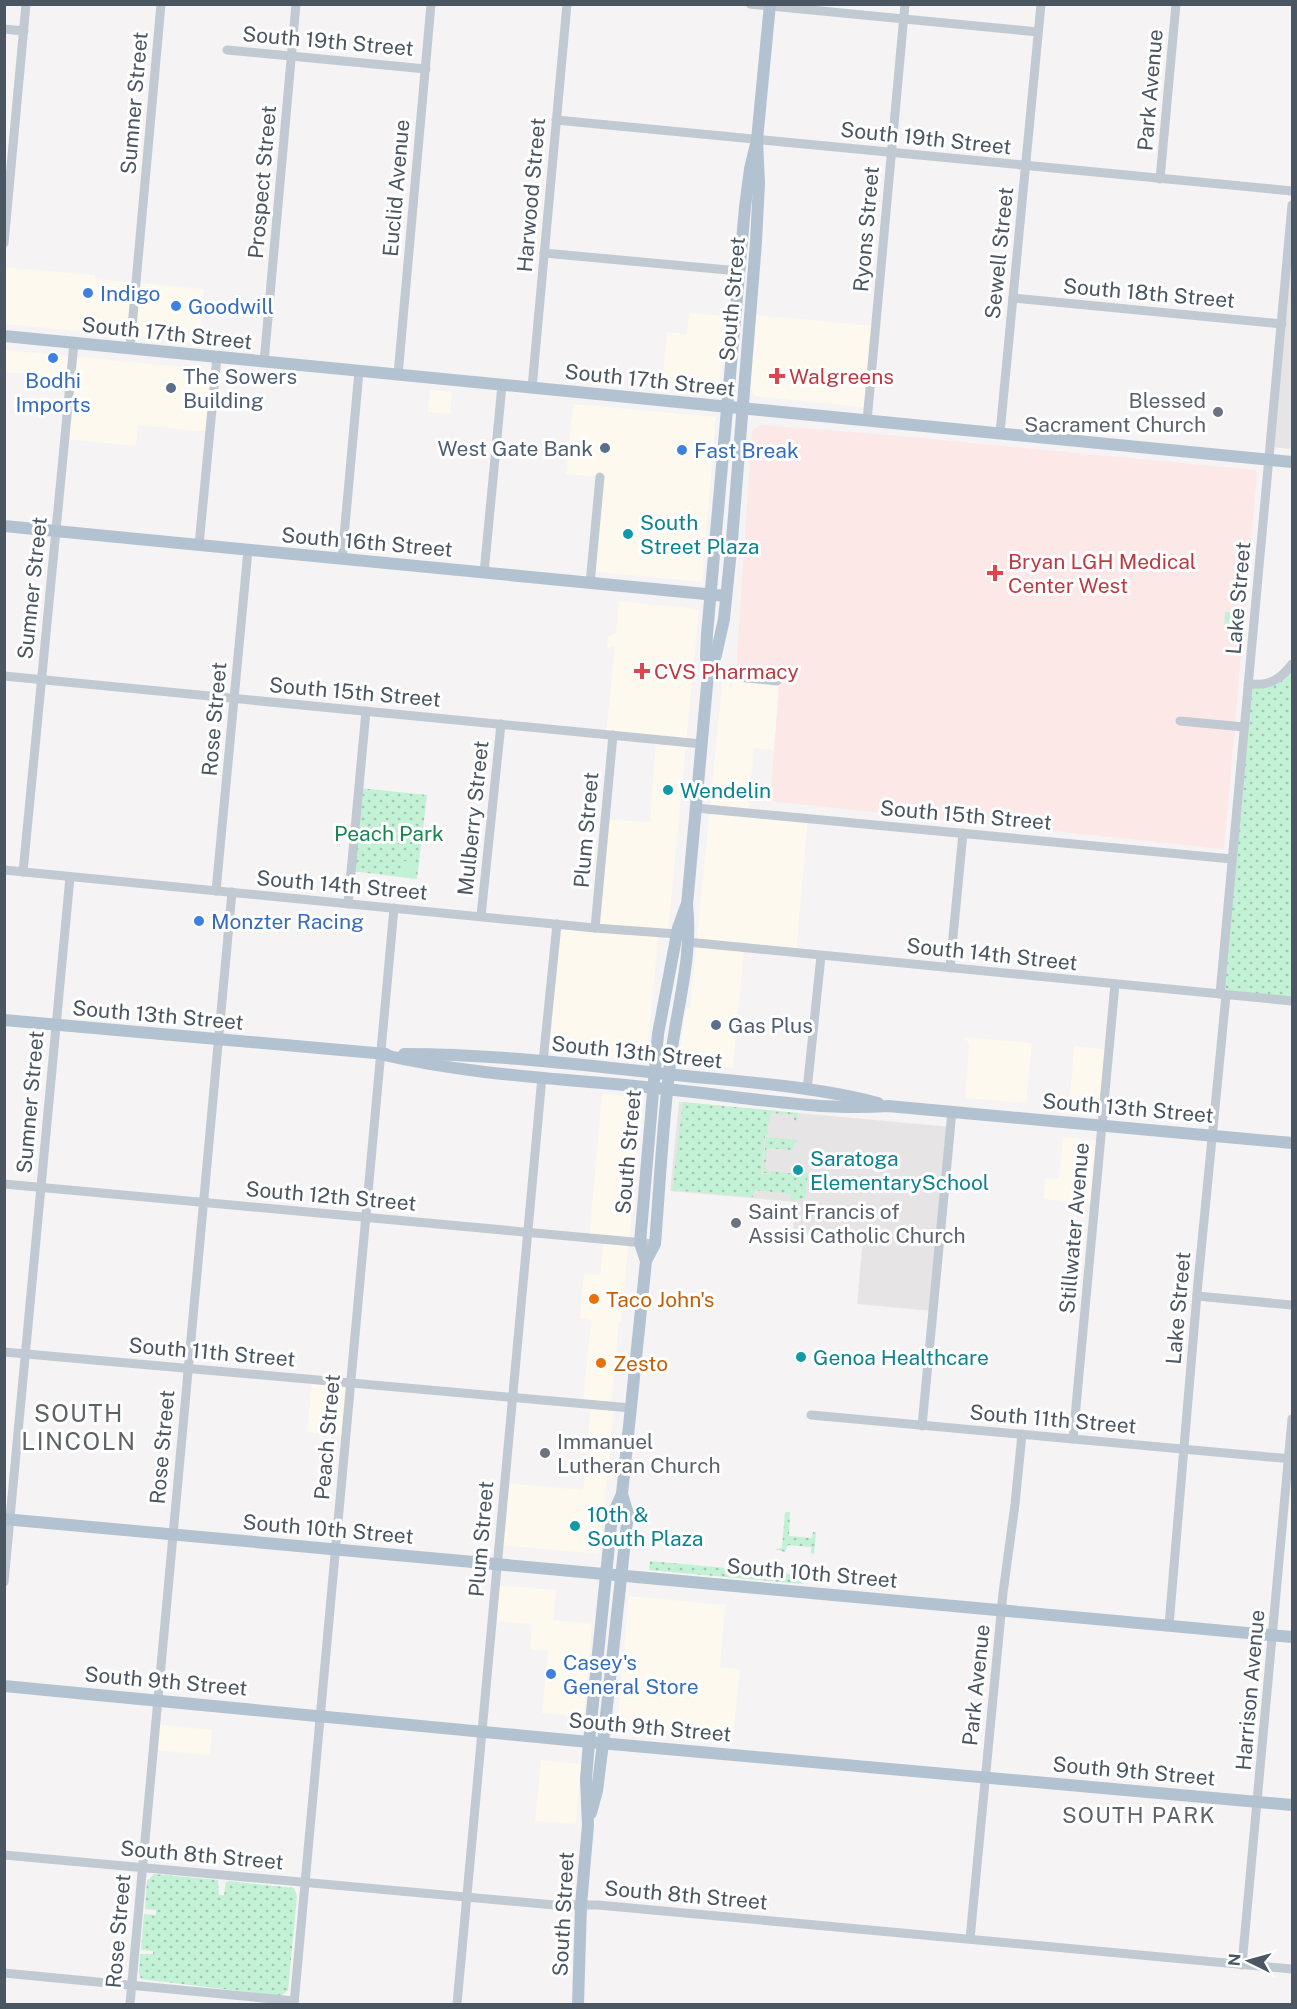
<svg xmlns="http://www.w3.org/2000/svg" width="1297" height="2009" font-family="'Public Sans',sans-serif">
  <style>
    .commercial { fill: #fdf9ef }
    .education { fill: #e6e4e5 }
    .medical { fill: #fce8e6 }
    .grass { fill: url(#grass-dots) }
    .garden { fill: #c3f1d5 }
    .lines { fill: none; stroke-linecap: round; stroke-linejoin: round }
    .minor { stroke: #c1cad2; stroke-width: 9 }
    .major { stroke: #b3c2d1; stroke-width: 12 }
    .shop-dot { fill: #3f7fe0; stroke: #fff; stroke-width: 2 }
    .health-dot { fill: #e0444e; stroke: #fff; stroke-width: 2 }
    .service-dot { fill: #5c6f8a; stroke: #fff; stroke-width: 2 }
    .worship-dot { fill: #6b7280; stroke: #fff; stroke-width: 2 }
    .culture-dot { fill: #0f9aa8; stroke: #fff; stroke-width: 2 }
    .food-dot { fill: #e8710a; stroke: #fff; stroke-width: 2 }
    .labels { text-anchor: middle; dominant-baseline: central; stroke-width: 6; stroke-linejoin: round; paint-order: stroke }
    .street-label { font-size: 21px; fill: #4a5661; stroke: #fff }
    .shop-label { font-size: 21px; fill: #366cbe; stroke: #fff; text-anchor: start }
    .service-label { font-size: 21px; fill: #4e5e75; stroke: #fff; text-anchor: start }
    .health-label { font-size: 21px; fill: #be3a42; stroke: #fff; text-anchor: start }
    .worship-label { font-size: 21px; fill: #5b616d; stroke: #fff; text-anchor: start }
    .culture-label { font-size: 21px; fill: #0d838f; stroke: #fff; text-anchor: start }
    .park-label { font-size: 21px; fill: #17864f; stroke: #fff }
    .food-label { font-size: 21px; fill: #c56008; stroke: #fff; text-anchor: start }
    .neighbourhood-label { font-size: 22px; letter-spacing: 1.5px; fill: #5f6368; stroke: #fff }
    .quarter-label { font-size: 24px; letter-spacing: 1.5px; fill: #5f6368; stroke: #fff }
  </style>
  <defs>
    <pattern id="grass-dots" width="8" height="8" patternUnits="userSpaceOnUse" patternTransform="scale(1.5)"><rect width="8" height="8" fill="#c3f1d5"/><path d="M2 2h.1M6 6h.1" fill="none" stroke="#a0c6b0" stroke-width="1.8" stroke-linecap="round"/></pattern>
  </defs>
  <rect width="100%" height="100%" fill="#f5f3f3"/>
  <g class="commercial">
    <polygon points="4,267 95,275 95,279 204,289 199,342 5,324"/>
    <polygon points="689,313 726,316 719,388 717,390 662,385 667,332 687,334"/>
    <polygon points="757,315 876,326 869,408 755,396 750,389"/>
    <polygon points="4,350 216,370 210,432 138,425 136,446 65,439 71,378 5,372"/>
    <polygon points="430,390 452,392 450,414 428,412"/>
    <polygon points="573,404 716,417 702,582 591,571 599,477 566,474"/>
    <polygon points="619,601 699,609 668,933 659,932 646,1060 544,1051 557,924 594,928 605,819 650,822 656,739 606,734 615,646 607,649 608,636 616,633"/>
    <polygon points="723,676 779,681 774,750 754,748 748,812 808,818 796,953 744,948 733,1068 681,1064 682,1055 679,1054 686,1008 690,1008"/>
    <polygon points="963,1037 1032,1043 1026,1103 965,1098 969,1047 968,1042"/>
    <polygon points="1074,1046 1108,1050 1103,1110 1069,1107"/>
    <polygon points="602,1094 643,1097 621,1322 619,1322 611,1406 614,1407 599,1554 499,1545 505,1483 583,1490 591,1405 583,1404 591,1320 580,1318 584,1274 600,1275 604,1240 589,1238"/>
    <polygon points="1063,1137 1100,1141 1094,1204 1044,1199 1045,1178 1059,1179"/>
    <polygon points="312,1380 350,1383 345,1436 307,1432"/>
    <polygon points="495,1585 556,1590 553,1620 592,1624 584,1716 542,1713 548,1651 530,1649 532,1624 492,1621"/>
    <polygon points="629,1596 725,1605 720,1667 740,1669 733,1736 617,1727"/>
    <polygon points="155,1724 212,1730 210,1755 153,1750"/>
    <polygon points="541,1760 581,1764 576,1824 535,1821"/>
  </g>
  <g class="education">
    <polygon points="1292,244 1292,449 1270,447"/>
    <polygon points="679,1102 951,1127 933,1311 857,1304 863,1240 793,1233 795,1202 670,1191"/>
  </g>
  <polygon class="medical" points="761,425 877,434 1255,470 1257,473 1224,849 770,801 780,677 736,672 752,431"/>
  <g class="grass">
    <polygon points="1292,664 1292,1001 1220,994 1248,684 1264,685"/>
    <polygon points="359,788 427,795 417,879 351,871"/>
    <polygon points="683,1102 798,1113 796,1121 794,1120 794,1115 771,1113 767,1129 769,1135 765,1135 761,1174 770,1175 771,1171 797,1174 797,1177 800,1177 800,1174 808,1173 805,1198 791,1201 791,1194 755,1190 753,1197 672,1190"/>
    <polygon points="766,1137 798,1140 798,1142 794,1142 793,1150 767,1148 765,1170 769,1171 769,1173 763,1173"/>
    <polygon points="785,1512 790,1512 789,1536 812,1538 813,1532 816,1532 814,1554 811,1553 811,1547 788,1545 785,1552 775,1549 782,1548"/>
    <polygon points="650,1561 811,1576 808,1582 802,1584 649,1570"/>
    <polygon points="154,1874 218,1880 219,1895 224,1895 226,1882 229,1881 294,1888 297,1896 288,1990 281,1996 141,1979 139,1973 140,1954 153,1954 153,1951 141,1950 144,1914 156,1915 156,1910 145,1909 147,1881"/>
  </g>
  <g class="garden">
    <polygon points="1225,612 1241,613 1239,630 1224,629"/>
    <polygon points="404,861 416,862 415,878 403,877"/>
  </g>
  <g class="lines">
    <g class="minor">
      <polyline points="750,4 1038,32"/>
      <polyline points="4,29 24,31"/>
      <polyline points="227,50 426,69"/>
      <polyline points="556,120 1292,191"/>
      <polyline points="1160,179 1176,4"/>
      <polyline points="4,243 26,4"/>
      <polyline points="544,253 739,271"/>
      <polyline points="1013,298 1282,324"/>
      <polyline points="130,349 161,4"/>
      <polyline points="264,362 296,4"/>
      <polyline points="398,375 431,4"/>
      <polyline points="532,388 567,4"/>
      <polyline points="867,421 905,4"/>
      <polyline points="1000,433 1041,4"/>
      <polyline points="199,545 217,357"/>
      <polyline points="342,559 359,371"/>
      <polyline points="484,573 502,385"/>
      <polyline points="590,584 600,477"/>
      <polyline points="708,674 777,681"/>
      <polyline points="4,676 702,744"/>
      <path d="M1248,684c21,2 32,-4 44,-20"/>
      <polyline points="1180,721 1244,727"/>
      <polyline points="696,808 1232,859"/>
      <polyline points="4,870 595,928 677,934"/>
      <polyline points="23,872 74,343"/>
      <polyline points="216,891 248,550"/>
      <polyline points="348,904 366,711"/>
      <polyline points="481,916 501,724"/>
      <polyline points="595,928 613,735"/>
      <polyline points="687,942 1292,1001"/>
      <polyline points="950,968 963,833"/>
      <polyline points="1220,994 1292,205"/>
      <polyline points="543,1062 557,924"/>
      <polyline points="807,1090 821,956"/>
      <polyline points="4,1184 655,1244"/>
      <polyline points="1197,1296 1292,1305"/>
      <polyline points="4,1352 631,1408"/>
      <polyline points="811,1415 1292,1459"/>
      <polyline points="922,1426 952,1111"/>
      <polyline points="1073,1439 1115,984"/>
      <polyline points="4,1582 70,877"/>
      <polyline points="1169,1625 1198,1282 1226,995"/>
      <polyline points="4,1855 554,1905 598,1905 1292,1969"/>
      <polyline points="970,1939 1003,1593 1015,1504 1022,1434"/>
      <polyline points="1242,1965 1292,1419"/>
      <polyline points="4,1973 294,2001"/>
      <polyline points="130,2004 232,892"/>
      <polyline points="294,2004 394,908"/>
      <polyline points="457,2004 542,1077"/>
    </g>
    <g class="major">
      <polyline points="4,336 1292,462"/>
      <polyline points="4,526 726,596"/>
      <polyline points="710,671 716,655 724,619 732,540 756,242 759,183 757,140 770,4"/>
      <polyline points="4,1020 386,1054"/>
      <path d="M380,1054c93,22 191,25 285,35 74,7 150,22 223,17l404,37"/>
      <path d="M404,1054c90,0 182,11 272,21 67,7 137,11 202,28"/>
      <polyline points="646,1261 640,1243 658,1034 678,928 686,906"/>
      <polyline points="4,1519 1292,1637"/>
      <polyline points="4,1686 589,1742 1292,1805"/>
      <polyline points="591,1813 597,1791 603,1743 628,1514 622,1494"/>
      <path d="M578,2004l3,-99 7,-80 -2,-46 3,-37 23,-226 10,-22 24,-233 9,-17c5,-63 8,-126 16,-188 6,-50 22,-101 16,-151l21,-231 -2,-18 1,-22 38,-427 5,-38 7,-29"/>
    </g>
  </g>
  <g class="shop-dot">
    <circle cx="88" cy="293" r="6"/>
    <circle cx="176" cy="306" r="6"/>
    <circle cx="53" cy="358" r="6"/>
    <circle cx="682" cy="450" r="6"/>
    <circle cx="199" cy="921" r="6"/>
    <circle cx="551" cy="1674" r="6"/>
  </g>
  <g class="health-dot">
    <path d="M774 367h6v6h6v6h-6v6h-6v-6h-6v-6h6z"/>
    <path d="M992 564h6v6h6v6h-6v6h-6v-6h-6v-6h6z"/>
    <path d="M639 662h6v6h6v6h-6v6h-6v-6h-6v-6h6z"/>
  </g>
  <g class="service-dot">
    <circle cx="171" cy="388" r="6"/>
    <circle cx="605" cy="448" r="6"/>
    <circle cx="716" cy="1025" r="6"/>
  </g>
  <g class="worship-dot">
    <circle cx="1218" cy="412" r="6"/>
    <circle cx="736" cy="1223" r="6"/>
    <circle cx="545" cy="1453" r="6"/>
  </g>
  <g class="culture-dot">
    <circle cx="628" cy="534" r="6"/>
    <circle cx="668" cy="790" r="6"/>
    <circle cx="798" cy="1170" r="6"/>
    <circle cx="801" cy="1357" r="6"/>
    <circle cx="575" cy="1526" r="6"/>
  </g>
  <g class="food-dot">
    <circle cx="594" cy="1299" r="6"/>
    <circle cx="601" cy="1363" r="6"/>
  </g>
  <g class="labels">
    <g class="street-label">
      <text transform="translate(328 41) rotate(5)">South 19th Street</text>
      <text transform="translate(1150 90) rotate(-85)">Park Avenue</text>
      <text transform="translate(134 103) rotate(-85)">Sumner Street</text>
      <text transform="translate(926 138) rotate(6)">South 19th Street</text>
      <text transform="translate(262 182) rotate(-85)">Prospect Street</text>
      <text transform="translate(396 188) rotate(-85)">Euclid Avenue</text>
      <text transform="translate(531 195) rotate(-85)">Harwood Street</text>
      <text transform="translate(866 229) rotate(-85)">Ryons Street</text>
      <text transform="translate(999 253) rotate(-84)">Sewell Street</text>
      <text transform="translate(1149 293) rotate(5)">South 18th Street</text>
      <text transform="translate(732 299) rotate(-85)">South Street</text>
      <text transform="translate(167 333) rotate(6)">South 17th Street</text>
      <text transform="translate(650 380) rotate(6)">South 17th Street</text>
      <text transform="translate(367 542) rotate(5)">South 16th Street</text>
      <text transform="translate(32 588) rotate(-84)">Sumner Street</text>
      <text transform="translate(1238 598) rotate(-85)">Lake Street</text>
      <text transform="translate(355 692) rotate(5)">South 15th Street</text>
      <text transform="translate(214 719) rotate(-85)">Rose Street</text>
      <text transform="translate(966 815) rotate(5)">South 15th Street</text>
      <text transform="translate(473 818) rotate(-84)">Mulberry Street</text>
      <text transform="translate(586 830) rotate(-85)">Plum Street</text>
      <text transform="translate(342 885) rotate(5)">South 14th Street</text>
      <text transform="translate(992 954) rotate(6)">South 14th Street</text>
      <text transform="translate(158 1015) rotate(5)">South 13th Street</text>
      <text transform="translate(637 1052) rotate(6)">South 13th Street</text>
      <text transform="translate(30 1102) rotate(-85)">Sumner Street</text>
      <text transform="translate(1128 1108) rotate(5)">South 13th Street</text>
      <text transform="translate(628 1152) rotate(-85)">South Street</text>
      <text transform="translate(331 1196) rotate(5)">South 12th Street</text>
      <text transform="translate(1074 1228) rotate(-85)">Stillwater Avenue</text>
      <text transform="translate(1178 1308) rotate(-85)">Lake Street</text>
      <text transform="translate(212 1352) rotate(5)">South 11th Street</text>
      <text transform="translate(1053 1419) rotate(5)">South 11th Street</text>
      <text transform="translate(327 1437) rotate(-85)">Peach Street</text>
      <text transform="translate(162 1447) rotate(-85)">Rose Street</text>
      <text transform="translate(328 1529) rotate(5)">South 10th Street</text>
      <text transform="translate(481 1539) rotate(-85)">Plum Street</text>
      <text transform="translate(812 1573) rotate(5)">South 10th Street</text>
      <text transform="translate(166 1681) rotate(5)">South 9th Street</text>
      <text transform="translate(976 1685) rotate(-84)">Park Avenue</text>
      <text transform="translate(1250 1690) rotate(-85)">Harrison Avenue</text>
      <text transform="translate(650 1727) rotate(5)">South 9th Street</text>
      <text transform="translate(1134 1771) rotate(5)">South 9th Street</text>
      <text transform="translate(202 1855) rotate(5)">South 8th Street</text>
      <text transform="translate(686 1895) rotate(5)">South 8th Street</text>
      <text transform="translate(563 1914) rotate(-87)">South Street</text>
      <text transform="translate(118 1931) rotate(-85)">Rose Street</text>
    </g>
    <g class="shop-label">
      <text x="100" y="293">Indigo</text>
      <text x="188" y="306">Goodwill</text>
      <text x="53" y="380" text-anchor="middle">Bodhi<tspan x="53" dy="24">Imports</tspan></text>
      <text x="694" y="450">Fast Break</text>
      <text x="211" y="921">Monzter Racing</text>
      <text x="563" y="1662">Casey's<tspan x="563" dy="24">General Store</tspan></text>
    </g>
    <g class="service-label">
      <text x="183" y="376">The Sowers<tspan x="183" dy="24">Building</tspan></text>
      <text x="593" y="448" text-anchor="end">West Gate Bank</text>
      <text x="728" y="1025">Gas Plus</text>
    </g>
    <g class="health-label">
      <text x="789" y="376">Walgreens</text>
      <text x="1008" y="561">Bryan LGH Medical<tspan x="1008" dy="24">Center West</tspan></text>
      <text x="654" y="671">CVS Pharmacy</text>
    </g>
    <g class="worship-label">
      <text x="1206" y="400" text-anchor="end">Blessed<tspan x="1206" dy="24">Sacrament Church</tspan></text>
      <text x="748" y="1211">Saint Francis of<tspan x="748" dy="24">Assisi Catholic Church</tspan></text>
      <text x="557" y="1441">Immanuel<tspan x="557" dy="24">Lutheran Church</tspan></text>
    </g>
    <g class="culture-label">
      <text x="640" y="522">South<tspan x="640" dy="24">Street Plaza</tspan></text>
      <text x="680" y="790">Wendelin</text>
      <text x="810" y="1158">Saratoga<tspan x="810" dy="24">ElementarySchool</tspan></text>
      <text x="813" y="1357">Genoa Healthcare</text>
      <text x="587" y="1514">10th &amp;<tspan x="587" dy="24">South Plaza</tspan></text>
    </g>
    <g class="park-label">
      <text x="389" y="833">Peach Park</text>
    </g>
    <g class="food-label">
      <text x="606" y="1299">Taco John's</text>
      <text x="613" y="1363">Zesto</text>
    </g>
    <g class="neighbourhood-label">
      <text x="1139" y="1815">SOUTH PARK</text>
    </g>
    <g class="quarter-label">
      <text x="79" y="1413">SOUTH<tspan x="79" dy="28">LINCOLN</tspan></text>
    </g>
  </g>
  <rect width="1297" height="2009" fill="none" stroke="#4a5661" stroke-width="12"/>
  <g transform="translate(1249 1961) rotate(275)" stroke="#ffffff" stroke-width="4.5" paint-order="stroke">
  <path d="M0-4.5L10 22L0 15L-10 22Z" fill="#4a5661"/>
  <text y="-9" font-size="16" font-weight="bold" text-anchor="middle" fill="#4a5661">N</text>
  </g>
</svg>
